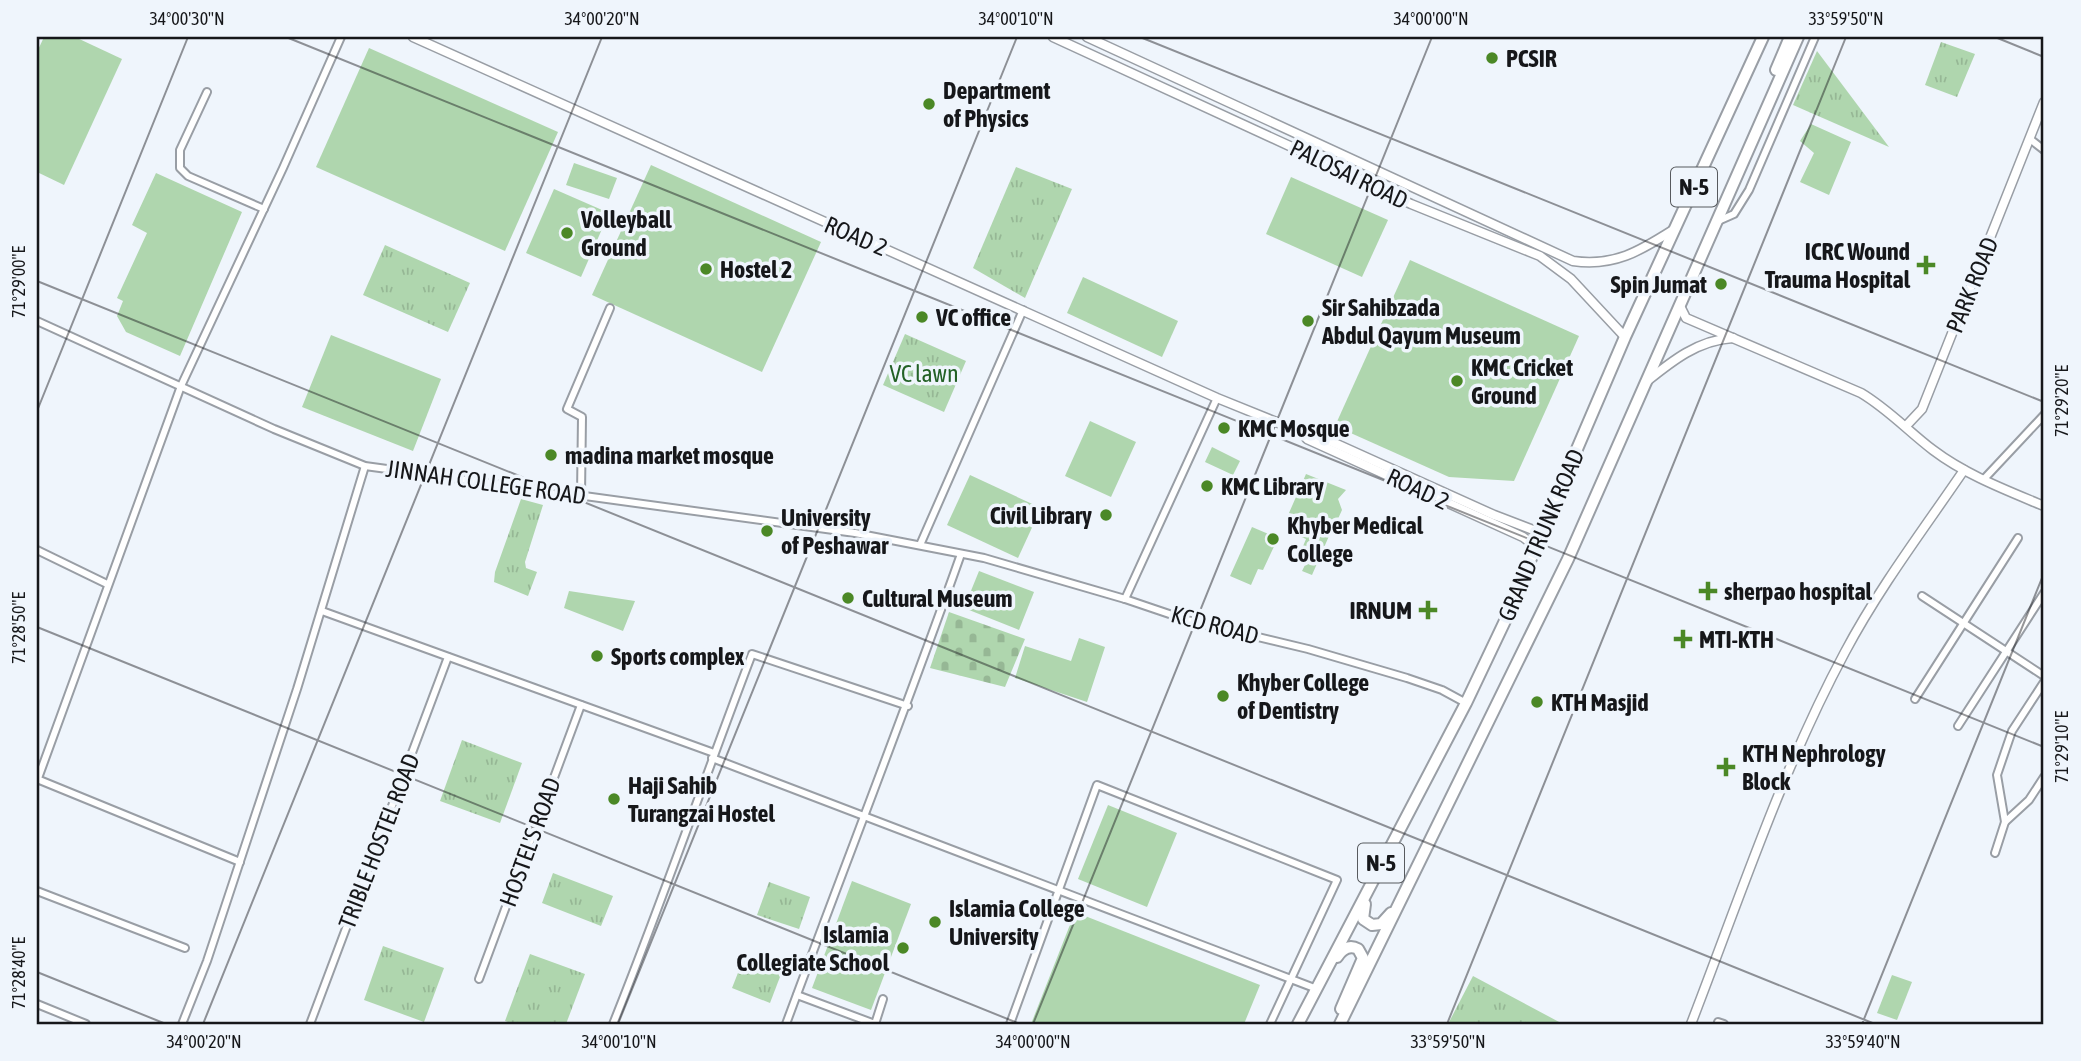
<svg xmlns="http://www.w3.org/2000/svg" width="2081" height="1061" font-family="'Asap Condensed',sans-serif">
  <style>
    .green { fill: #afd6ae }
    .cemetery { fill: url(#cemetery-stones) }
    .park { fill: url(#park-tufts) }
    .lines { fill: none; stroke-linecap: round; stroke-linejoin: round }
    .minor-casing { stroke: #999ea5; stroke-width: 10 }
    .tertiary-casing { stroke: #999ea5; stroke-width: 11 }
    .trunk-casing { stroke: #999ea5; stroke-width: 14 }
    .minor { stroke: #fff; stroke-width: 6 }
    .tertiary { stroke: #fff; stroke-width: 8 }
    .trunk { stroke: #fff; stroke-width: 10 }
    .ticks { fill: none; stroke: #16171a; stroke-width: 2; stroke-opacity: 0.45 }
    .poi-dot { fill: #4b8826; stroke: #eff5fc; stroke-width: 2.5 }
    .labels { text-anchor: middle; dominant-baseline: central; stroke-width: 7; stroke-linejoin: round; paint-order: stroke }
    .shield { fill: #eff5fc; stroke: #575a5e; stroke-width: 2 }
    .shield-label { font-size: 23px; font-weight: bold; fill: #16171a }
    .poi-label { font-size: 24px; font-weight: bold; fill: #16171a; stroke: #eff5fc; text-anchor: start }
    .street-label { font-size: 24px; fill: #16171a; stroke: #eff5fc }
    .park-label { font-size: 24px; fill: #236126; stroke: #eff5fc }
    .neatline { fill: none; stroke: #16171a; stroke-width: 2.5 }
    .ticks-label { font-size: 18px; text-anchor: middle; fill: #16171a }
  </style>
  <defs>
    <pattern id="cemetery-stones" width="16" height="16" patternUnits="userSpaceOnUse" patternTransform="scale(1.75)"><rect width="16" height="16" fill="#afd6ae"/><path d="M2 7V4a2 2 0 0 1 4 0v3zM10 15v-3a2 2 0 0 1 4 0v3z" fill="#96b795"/></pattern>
    <pattern id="park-tufts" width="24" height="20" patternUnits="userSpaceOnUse" patternTransform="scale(1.75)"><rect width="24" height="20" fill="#afd6ae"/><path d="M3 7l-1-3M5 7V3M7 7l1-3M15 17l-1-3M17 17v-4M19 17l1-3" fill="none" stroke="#96b795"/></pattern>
  </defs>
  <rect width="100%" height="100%" fill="#eff5fc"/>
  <g class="green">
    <polygon points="44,37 75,37 122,59 64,185 37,172 37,52"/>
    <polygon points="369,48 558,132 505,251 316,167"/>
    <polygon points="1811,124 1851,142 1829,195 1800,182 1814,153 1800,141"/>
    <polygon points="574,163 617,178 609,199 566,185"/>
    <polygon points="651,165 821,242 762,372 592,295"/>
    <polygon points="156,173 242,212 180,356 126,332 117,316 123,301 117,298 147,233 132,225"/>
    <polygon points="1291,177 1388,220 1362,277 1266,234"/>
    <polygon points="554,189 609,213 581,277 526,253"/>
    <polygon points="1410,260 1579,336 1514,481 1449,477 1335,426"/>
    <polygon points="1083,277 1178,321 1162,357 1067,313"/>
    <polygon points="331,335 441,379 413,451 302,407"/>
    <polygon points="1090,421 1136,442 1111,497 1065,476"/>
    <polygon points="1212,447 1240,461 1233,475 1205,462"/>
    <polygon points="1306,474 1346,490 1338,499 1342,510 1332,532 1289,513"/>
    <polygon points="970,475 1041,508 1018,558 947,525"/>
    <polygon points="1297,522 1329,536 1312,575 1302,571 1307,561 1299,556 1306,539 1292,533"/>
    <polygon points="1252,527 1278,538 1263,570 1258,569 1251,585 1230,576"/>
    <polygon points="979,571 1034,592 1019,630 964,608"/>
    <polygon points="569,591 635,601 623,631 564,608"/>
    <polygon points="1079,638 1105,647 1087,702 1015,678 1025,646 1071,661"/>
    <polygon points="1108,805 1177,833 1147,907 1078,879"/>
    <polygon points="852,881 911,904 871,1010 812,988"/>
    <polygon points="1075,912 1260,985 1244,1024 1031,1024"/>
    <polygon points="1892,975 1912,982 1897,1020 1877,1013"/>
  </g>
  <polygon class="cemetery" points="949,612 1025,639 1005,687 930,668"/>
  <g class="park">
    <polygon points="1941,42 1975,54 1957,97 1925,85"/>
    <polygon points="1817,51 1889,147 1793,105"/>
    <polygon points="1016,167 1072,189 1025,298 973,268"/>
    <polygon points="385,245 470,283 448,332 363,295"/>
    <polygon points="905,334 966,361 944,412 883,385"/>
    <polygon points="521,499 543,505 525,562 526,568 537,572 528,596 494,582 495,572"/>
    <polygon points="462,740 522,763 500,823 440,801"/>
    <polygon points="553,873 613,896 601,926 542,903"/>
    <polygon points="769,882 810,897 799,929 757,915"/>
    <polygon points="383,946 444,968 424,1022 364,1000"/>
    <polygon points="530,954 585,974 566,1024 514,1024 505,1021"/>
    <polygon points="745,955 783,969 770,1003 732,988"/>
    <polygon points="1473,976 1561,1023 1560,1024 1448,1024"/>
  </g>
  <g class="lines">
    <defs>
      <g id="minor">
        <polyline points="207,92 180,150 180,168 188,176 264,209"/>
        <polyline points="2030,139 2044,150"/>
        <polyline points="1716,222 1734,214 1749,190 1815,37"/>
        <polyline points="37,321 274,429 365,466 855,533 984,558 1125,599 1187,620 1308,649 1407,678 1442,690 1466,703"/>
        <polyline points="1984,479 2044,415"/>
        <polyline points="581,495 582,417 567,409 610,308"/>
        <polyline points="920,545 1023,310"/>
        <polyline points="37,550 107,584"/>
        <polyline points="1922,596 2044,676"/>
        <polyline points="1125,599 1217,398"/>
        <polyline points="322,611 714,753"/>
        <polyline points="1915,699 2018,538"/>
        <polyline points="1958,726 2044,593"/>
        <polyline points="712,758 1317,989"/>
        <polyline points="37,779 240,862"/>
        <polyline points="37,781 181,386 283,168 341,37"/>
        <polyline points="2005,822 2029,800 2044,777"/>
        <polyline points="1995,853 2005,822 1997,775 2012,731 2044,682"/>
        <polyline points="37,891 185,948"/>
        <polyline points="479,979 581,705"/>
        <polyline points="797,995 875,1024 883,999"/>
        <polyline points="37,1004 86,1024"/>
        <polyline points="1718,1022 1724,1024"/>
        <polyline points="182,1024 207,961 297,689 365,466"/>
        <polyline points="310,1024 448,657"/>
        <path d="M613,1024c49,-122 92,-247 139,-370l156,52"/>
        <path d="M786,1024c58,-157 119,-312 175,-470"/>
        <polyline points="1010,1024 1097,785 1337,880 1270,1024"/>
      </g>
      <g id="tertiary">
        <polyline points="413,37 1217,398 1301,432 1310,432 1494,515 1541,533"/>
        <polyline points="1053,37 1294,148 1411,204 1540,256 1571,279 1625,337"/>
        <path d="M1087,37l486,224c41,6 67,-10 100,-31"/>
        <path d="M1680,306l6,12 175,75c27,16 47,38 72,57 33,25 73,40 111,56"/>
        <path d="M1646,382c26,-21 52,-42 87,-44"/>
        <polyline points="1906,426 1922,409 2044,102"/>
        <polyline points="1301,432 1307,439 1523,537 1536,547"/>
        <path d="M1691,1024c48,-124 91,-255 154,-372 34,-64 78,-122 119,-182"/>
      </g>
      <g id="trunk">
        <polyline points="1776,70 1790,37"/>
        <polyline points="1365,904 1363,919 1372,925 1381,924 1391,913"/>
        <path d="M1337,957c5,-8 12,-13 21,-8l5,9 -22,51"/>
        <polyline points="1298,1024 1466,703 1513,604 1541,533 1625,337 1763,37"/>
        <polyline points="1340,1024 1568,559 1798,37"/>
      </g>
    </defs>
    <use href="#minor" class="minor-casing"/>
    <use href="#tertiary" class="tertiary-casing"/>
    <use href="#trunk" class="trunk-casing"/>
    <use href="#minor" class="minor"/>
    <use href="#tertiary" class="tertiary"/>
    <use href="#trunk" class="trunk"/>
  </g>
  <path class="ticks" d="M286,37l1758,710M1140,37l904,365M1995,37l49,20M37,281l1838,743M37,411l151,-374M37,627l983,397M37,972l129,52M203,1024l399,-987M618,1024l399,-987M1033,1024l399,-987M1447,1024l399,-987M1862,1024l182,-451"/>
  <g class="poi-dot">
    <circle cx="1492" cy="58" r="7"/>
    <circle cx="929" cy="104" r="7"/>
    <circle cx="567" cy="233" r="7"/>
    <path d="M1922.5 254.5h7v7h7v7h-7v7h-7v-7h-7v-7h7z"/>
    <circle cx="706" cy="269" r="7"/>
    <circle cx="1721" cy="284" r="7"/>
    <circle cx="922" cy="317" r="7"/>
    <circle cx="1308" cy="321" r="7"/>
    <circle cx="1457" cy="381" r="7"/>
    <circle cx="1224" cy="428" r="7"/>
    <circle cx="551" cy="455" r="7"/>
    <circle cx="1207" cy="486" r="7"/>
    <circle cx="1106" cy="515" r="7"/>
    <circle cx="767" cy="531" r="7"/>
    <circle cx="1273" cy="539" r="7"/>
    <path d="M1704.5 580.5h7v7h7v7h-7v7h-7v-7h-7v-7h7z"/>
    <circle cx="848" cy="598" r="7"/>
    <path d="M1424.5 599.5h7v7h7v7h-7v7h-7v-7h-7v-7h7z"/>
    <path d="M1679.5 628.5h7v7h7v7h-7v7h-7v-7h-7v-7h7z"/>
    <circle cx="597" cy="656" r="7"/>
    <circle cx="1223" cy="696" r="7"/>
    <circle cx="1537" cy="702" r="7"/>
    <path d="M1722.5 756.5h7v7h7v7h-7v7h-7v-7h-7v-7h7z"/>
    <circle cx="614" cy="799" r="7"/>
    <circle cx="935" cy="922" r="7"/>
    <circle cx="903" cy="948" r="7"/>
  </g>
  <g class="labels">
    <g class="shield">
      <rect x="1671" y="167.5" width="46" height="39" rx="5"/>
      <rect x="1358" y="843.5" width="46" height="39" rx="5"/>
    </g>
    <g class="shield-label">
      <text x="1694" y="187">N-5</text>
      <text x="1381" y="863">N-5</text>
    </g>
    <g class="poi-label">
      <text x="1506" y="58">PCSIR</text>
      <text x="943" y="90">Department<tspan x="943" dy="28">of Physics</tspan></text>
      <text x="581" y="219">Volleyball<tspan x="581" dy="28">Ground</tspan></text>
      <text x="1910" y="251" text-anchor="end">ICRC Wound<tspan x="1910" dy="28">Trauma Hospital</tspan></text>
      <text x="720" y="269">Hostel 2</text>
      <text x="1707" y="284" text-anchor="end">Spin Jumat</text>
      <text x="1322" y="307">Sir Sahibzada<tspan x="1322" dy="28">Abdul Qayum Museum</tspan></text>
      <text x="936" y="317">VC office</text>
      <text x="1471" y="367">KMC Cricket<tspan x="1471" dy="28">Ground</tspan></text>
      <text x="1238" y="428">KMC Mosque</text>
      <text x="565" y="455">madina market mosque</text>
      <text x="1221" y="486">KMC Library</text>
      <text x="1092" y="515" text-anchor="end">Civil Library</text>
      <text x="781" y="517">University<tspan x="781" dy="28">of Peshawar</tspan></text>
      <text x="1287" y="525">Khyber Medical<tspan x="1287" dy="28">College</tspan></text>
      <text x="1724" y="591">sherpao hospital</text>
      <text x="862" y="598">Cultural Museum</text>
      <text x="1412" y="610" text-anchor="end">IRNUM</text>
      <text x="1699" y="639">MTI-KTH</text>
      <text x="611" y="656">Sports complex</text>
      <text x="1237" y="682">Khyber College<tspan x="1237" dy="28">of Dentistry</tspan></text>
      <text x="1551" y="702">KTH Masjid</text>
      <text x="1742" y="753">KTH Nephrology<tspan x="1742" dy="28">Block</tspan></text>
      <text x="628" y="785">Haji Sahib<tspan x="628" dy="28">Turangzai Hostel</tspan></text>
      <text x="949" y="908">Islamia College<tspan x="949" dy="28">University</tspan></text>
      <text x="889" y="934" text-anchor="end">Islamia<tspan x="889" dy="28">Collegiate School</tspan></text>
    </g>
    <g class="street-label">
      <text transform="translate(1349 174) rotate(26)">PALOSAI ROAD</text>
      <text transform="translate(856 236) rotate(23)">ROAD 2</text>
      <text transform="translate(1972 285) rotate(-68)">PARK ROAD</text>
      <text transform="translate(486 482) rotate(8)">JINNAH COLLEGE ROAD</text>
      <text transform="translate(1418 489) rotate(25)">ROAD 2</text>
      <text transform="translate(1541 535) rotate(-67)">GRAND TRUNK ROAD</text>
      <text transform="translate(1215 625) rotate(15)">KCD ROAD</text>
      <text transform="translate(379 841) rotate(-69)">TRIBLE HOSTEL ROAD</text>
      <text transform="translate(530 842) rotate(-70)">HOSTEL'S ROAD</text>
    </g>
    <g class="park-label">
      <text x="924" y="373">VC lawn</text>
    </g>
  </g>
  <rect width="2081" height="1061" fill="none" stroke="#eff5fc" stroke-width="77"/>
  <rect x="38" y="38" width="2004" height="985" class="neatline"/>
  <g class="ticks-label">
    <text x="187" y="25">34°00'30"N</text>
    <text x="602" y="25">34°00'20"N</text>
    <text x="1016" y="25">34°00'10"N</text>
    <text x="1431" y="25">34°00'00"N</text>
    <text x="1846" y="25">33°59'50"N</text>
    <text transform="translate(19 282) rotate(-90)" y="6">71°29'00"E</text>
    <text transform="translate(2062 401) rotate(-90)" y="6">71°29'20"E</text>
    <text transform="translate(19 628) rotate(-90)" y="6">71°28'50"E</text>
    <text transform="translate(2062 747) rotate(-90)" y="6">71°29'10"E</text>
    <text transform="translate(19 973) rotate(-90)" y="6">71°28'40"E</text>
    <text x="204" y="1048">34°00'20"N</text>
    <text x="619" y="1048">34°00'10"N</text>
    <text x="1033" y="1048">34°00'00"N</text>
    <text x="1448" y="1048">33°59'50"N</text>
    <text x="1863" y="1048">33°59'40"N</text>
  </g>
</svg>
